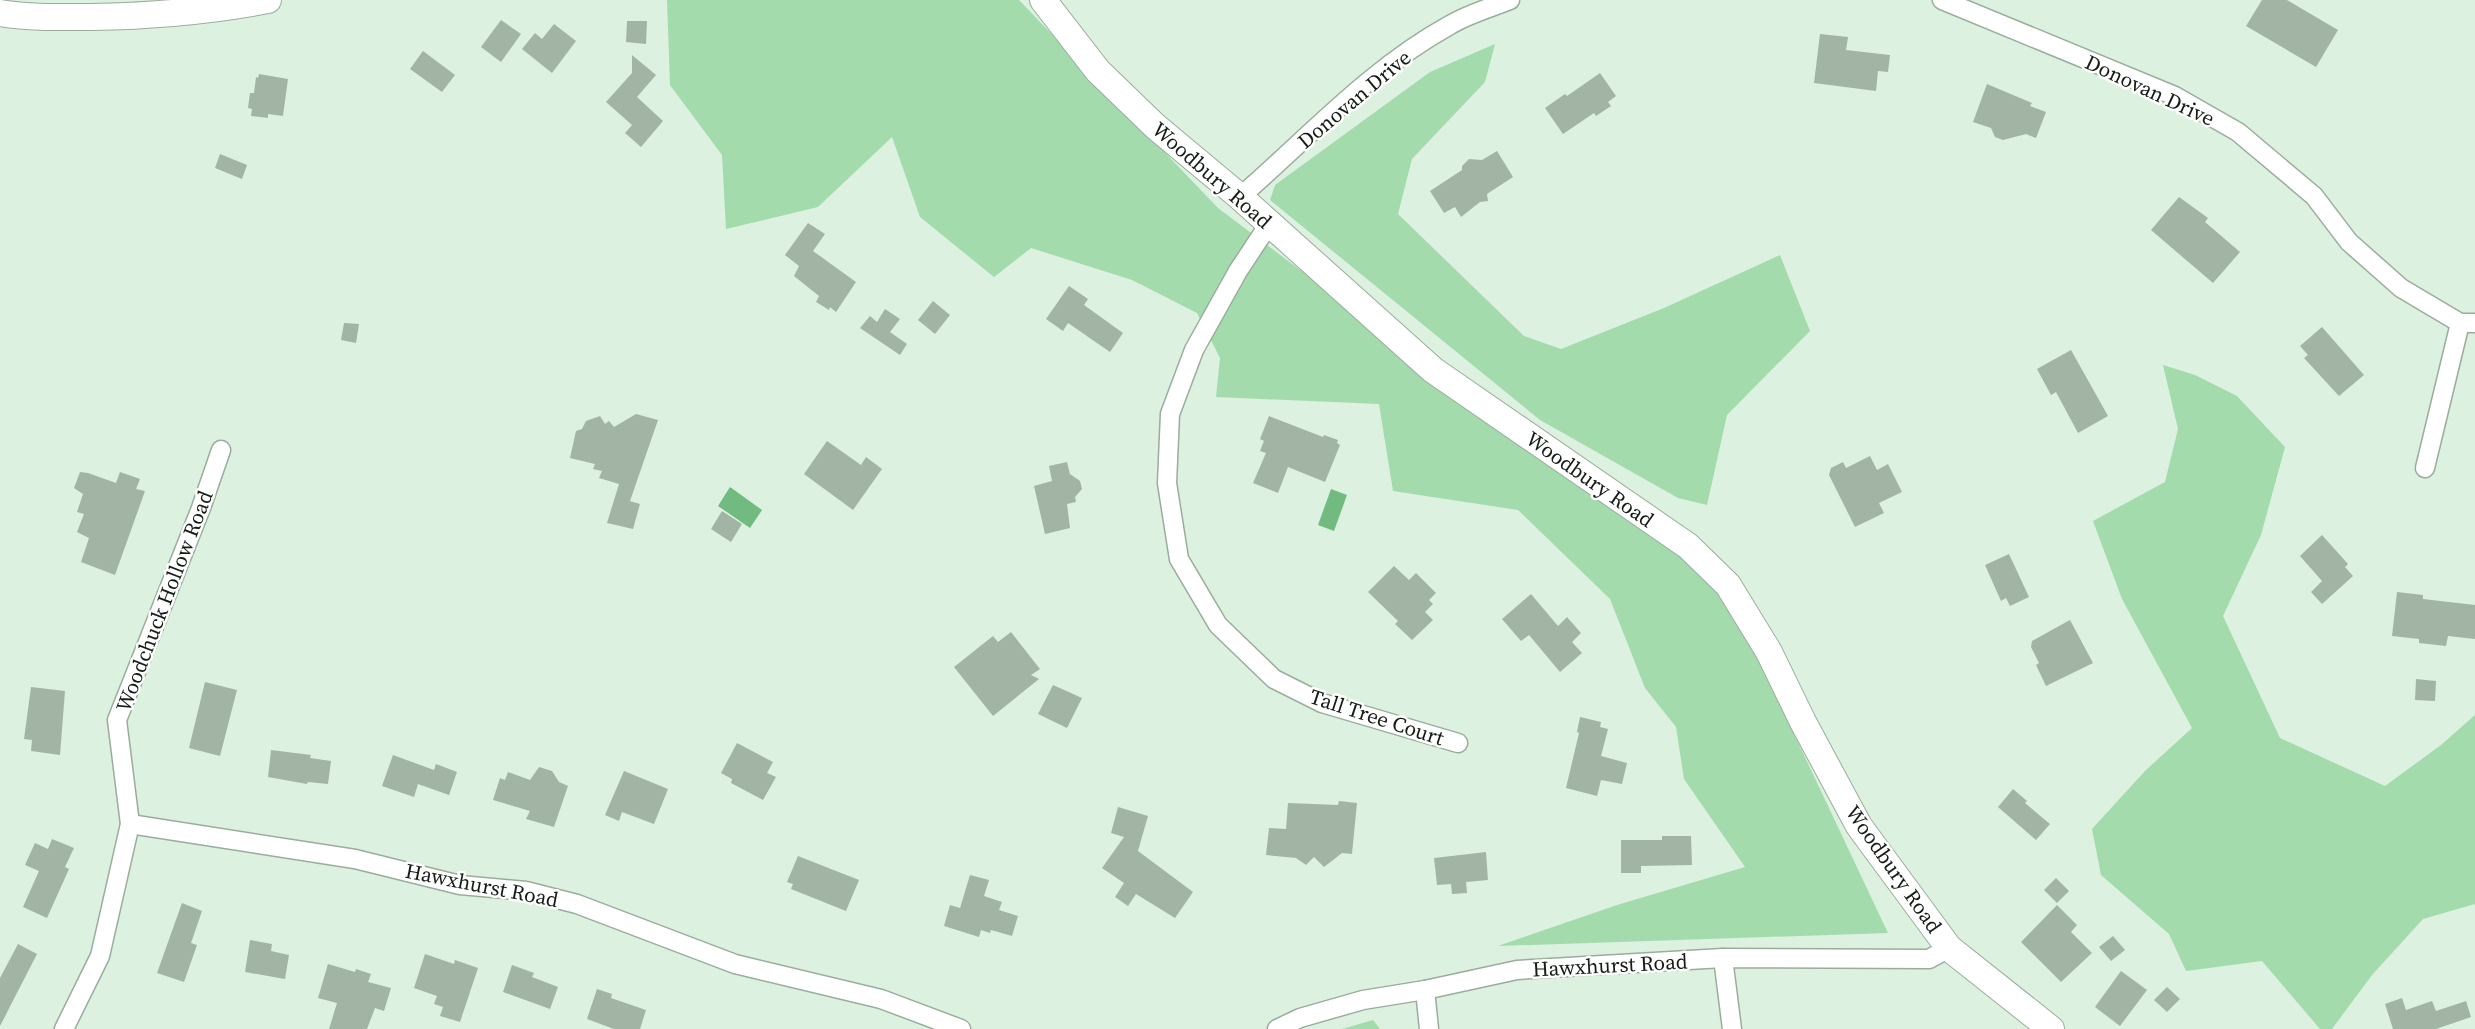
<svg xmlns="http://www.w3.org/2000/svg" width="2475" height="1029" font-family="'Source Serif 4',serif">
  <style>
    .green { fill: #a3dbad }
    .water { fill: #71bb81 }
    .building { fill: #a2b5a5 }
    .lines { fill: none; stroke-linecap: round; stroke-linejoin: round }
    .street-casing { stroke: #9aad9d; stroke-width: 21 }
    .secondary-casing { stroke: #9aad9d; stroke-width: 28 }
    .street { stroke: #fff; stroke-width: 18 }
    .secondary { stroke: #fff; stroke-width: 26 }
    .labels { text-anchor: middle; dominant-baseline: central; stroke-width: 5; stroke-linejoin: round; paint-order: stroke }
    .street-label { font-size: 21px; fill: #141c15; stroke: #fff }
  </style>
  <rect width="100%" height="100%" fill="#dcf1df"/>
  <g class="green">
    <polygon points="667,0 1019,0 1218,208 1727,592 1888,933 1498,946 1617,905 1745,867 1684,779 1676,727 1645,688 1610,599 1518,510 1393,491 1379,404 1216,397 1220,358 1197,313 1132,280 1031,248 994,277 920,217 892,137 818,207 726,229 722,155 670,85"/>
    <polygon points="1495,44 1485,82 1412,159 1398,214 1524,336 1561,349 1664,308 1780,255 1810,331 1727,415 1707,505 1678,498 1540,420 1270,200 1275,185 1430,72"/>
    <polygon points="2163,365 2195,375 2237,396 2285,447 2261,535 2223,616 2280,738 2385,786 2441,745 2475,715 2475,904 2423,919 2372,975 2332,1029 2320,1029 2262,961 2186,971 2169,934 2101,875 2092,829 2145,771 2192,728 2122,599 2093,521 2165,482 2178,429"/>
    <polygon points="1373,1020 1380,1029 1342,1029"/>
  </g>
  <g class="water">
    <polygon points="730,487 762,510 750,528 718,506"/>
    <polygon points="1331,489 1347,495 1334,531 1318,525"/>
  </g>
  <g class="building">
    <polygon points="2262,0 2287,0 2338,30 2316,67 2246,26"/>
    <polygon points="501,20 521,34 501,62 481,47"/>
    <polygon points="627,21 647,21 646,44 626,42"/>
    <polygon points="554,24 576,41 552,73 522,49 535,33 542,39"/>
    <polygon points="1820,34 1848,37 1846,50 1890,55 1888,72 1878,71 1876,91 1814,83"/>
    <polygon points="423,51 455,75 442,92 410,69"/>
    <polygon points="632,55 656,75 637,97 663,121 641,147 625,133 632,125 606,102 632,73"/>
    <polygon points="1600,73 1616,96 1608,102 1611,106 1596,116 1594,113 1563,134 1545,108 1565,94 1567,96"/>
    <polygon points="259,74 288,79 283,116 268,114 268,118 251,116 252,109 248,108 250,93 254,93 256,77 258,78"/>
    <polygon points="1987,84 2032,103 2030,106 2046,112 2036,138 2026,134 2003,140 1995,137 1991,128 1973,122"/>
    <polygon points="1497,151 1513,177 1487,194 1488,201 1480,202 1461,217 1455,207 1444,213 1430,191 1462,170 1462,166 1469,159 1482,160"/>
    <polygon points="220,154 247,165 242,179 215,168"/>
    <polygon points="2179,197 2208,218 2205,222 2240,252 2213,283 2151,230"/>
    <polygon points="808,223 825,234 813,251 856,282 836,312 830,307 829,310 816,302 819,296 794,276 799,266 785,255"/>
    <polygon points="1069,286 1088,299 1084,305 1123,333 1110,352 1068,323 1063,331 1046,319"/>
    <polygon points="933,301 950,315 935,334 918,320"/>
    <polygon points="885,309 900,319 890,332 907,344 900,355 860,328 870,316 877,322"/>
    <polygon points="344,323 359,324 356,343 341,340"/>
    <polygon points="2322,327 2364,375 2339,396 2304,358 2308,355 2300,346"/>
    <polygon points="2071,350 2108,416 2078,433 2056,392 2051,395 2037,369"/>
    <polygon points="636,414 658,420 630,501 640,504 633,529 607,523 619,484 599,478 602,471 593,469 595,464 570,458 576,431 582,429 586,421 600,416 605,424 609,421 614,427"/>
    <polygon points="1269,416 1323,437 1324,435 1338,440 1337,443 1340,445 1325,482 1288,467 1278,493 1253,483 1266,453 1260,451 1264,441 1260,439"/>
    <polygon points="827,441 861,465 866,457 882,469 853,510 804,474"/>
    <polygon points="1870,456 1877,470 1888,464 1902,492 1879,503 1884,513 1855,527 1829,475 1831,468 1843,462 1846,468"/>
    <polygon points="1067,462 1070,474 1080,481 1082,489 1075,497 1076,502 1067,504 1070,528 1045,534 1034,486 1052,481 1049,466"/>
    <polygon points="80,472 88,473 116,483 120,472 140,479 136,489 145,491 115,575 81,562 89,538 77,532 84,514 77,512 83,494 74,488"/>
    <polygon points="722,511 742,524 731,542 711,529"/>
    <polygon points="2322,535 2348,564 2345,567 2353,576 2322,604 2311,592 2322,581 2300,556"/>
    <polygon points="2009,554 2029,597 2010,606 2006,598 2001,601 1985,565"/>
    <polygon points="1394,566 1409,580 1416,573 1436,593 1429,600 1433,604 1425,612 1433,620 1412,640 1395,624 1398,621 1368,592"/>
    <polygon points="2397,592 2423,595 2423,599 2475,605 2475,639 2448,636 2446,646 2419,643 2419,639 2392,636"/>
    <polygon points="1531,594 1558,626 1567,617 1581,633 1572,642 1582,653 1560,672 1529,635 1521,641 1502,619"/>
    <polygon points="2070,620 2093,663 2046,686 2036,665 2039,663 2031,647 2032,641"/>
    <polygon points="1011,632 1040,669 1031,675 1039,679 993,716 954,667 993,636 998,642"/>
    <polygon points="2416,679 2436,681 2435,701 2415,700"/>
    <polygon points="205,682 237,690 220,756 189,748"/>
    <polygon points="1053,685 1082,698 1067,728 1038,714"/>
    <polygon points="31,687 65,691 60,755 31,751 32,740 24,739"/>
    <polygon points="1580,717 1601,722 1600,727 1608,729 1601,756 1627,763 1622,784 1601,780 1597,796 1566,788 1579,733 1577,732"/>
    <polygon points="737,743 773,762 767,773 776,777 763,800 731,783 732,779 721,773"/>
    <polygon points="271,750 311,755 310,758 331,761 328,784 308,782 307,784 268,777"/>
    <polygon points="393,755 434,770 436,764 457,772 449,795 418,784 414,797 382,786"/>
    <polygon points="539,767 552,771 559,782 568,786 554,827 526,819 530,811 493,800 500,778 505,780 508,772 530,780"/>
    <polygon points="624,771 668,789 654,824 622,812 619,821 605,815"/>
    <polygon points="2013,789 2027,801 2025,803 2050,824 2036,840 1998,807"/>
    <polygon points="1339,801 1357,803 1352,854 1342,853 1324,867 1314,857 1306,865 1296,858 1266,855 1269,828 1286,829 1288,803 1338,805"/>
    <polygon points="1118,807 1148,816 1138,851 1193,892 1175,918 1136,894 1128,906 1115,897 1124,883 1102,868 1124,837 1111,833"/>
    <polygon points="1662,836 1691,836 1692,865 1641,866 1641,873 1621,873 1621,840 1662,840"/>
    <polygon points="52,839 74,848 65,867 69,869 47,918 23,907 39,871 25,865 35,843 48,849"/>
    <polygon points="1486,852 1488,880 1466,882 1467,893 1452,894 1451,884 1437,885 1434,858"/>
    <polygon points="798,856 859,880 846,911 791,889 793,884 787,882"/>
    <polygon points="970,875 989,880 984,896 1002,902 999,910 1018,916 1012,936 991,930 990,933 981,930 979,937 944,926 950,905 960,908"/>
    <polygon points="2056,878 2069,891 2057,903 2044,890"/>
    <polygon points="182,903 202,911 191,943 197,945 184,982 157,973"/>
    <polygon points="2057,905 2077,925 2071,932 2092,953 2061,982 2021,942"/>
    <polygon points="2113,936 2125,950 2111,961 2099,947"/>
    <polygon points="250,940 272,944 271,951 289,955 285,979 245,972"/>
    <polygon points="18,944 37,954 0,1026 0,978"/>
    <polygon points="425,954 454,964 455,960 478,968 460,1022 440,1016 443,1007 434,1004 437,996 414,988"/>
    <polygon points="328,964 355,972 356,969 371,974 368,982 391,988 384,1011 375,1008 367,1029 329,1029 337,1003 318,998"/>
    <polygon points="512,965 534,973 532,977 558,987 550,1009 503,992"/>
    <polygon points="2121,971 2147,990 2120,1026 2095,1007"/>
    <polygon points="2167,987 2180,999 2167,1012 2154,1000"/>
    <polygon points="597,989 612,994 611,998 646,1010 640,1029 614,1029 587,1019"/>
    <polygon points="2402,998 2406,1010 2432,1001 2436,1011 2466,1001 2471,1017 2436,1029 2393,1029 2385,1004"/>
  </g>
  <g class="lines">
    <defs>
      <g id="street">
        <polyline points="1942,0 2175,96 2238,132 2314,196 2349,242 2401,288 2460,323 2475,323"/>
        <path d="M1240,197c68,-59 130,-128 210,-172 18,-11 40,-17 60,-25"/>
        <polyline points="1269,224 1238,271 1194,350 1170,414 1167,483 1179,559 1218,625 1274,679 1322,703 1458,743"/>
        <polyline points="2425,468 2460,323"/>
        <polyline points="130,824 355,859 460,885 526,891 577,904 735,964 881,999 961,1029"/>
        <polyline points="1723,958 1732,1029"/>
        <polyline points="1425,990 1429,1029"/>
        <polyline points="64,1029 100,956 130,824 117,720 201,508 221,450"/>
        <polyline points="1277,1029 1300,1018 1363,1000 1425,990 1517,970 1723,958 1929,959 1949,948"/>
      </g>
      <g id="secondary">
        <polyline points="1043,0 1098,71 1155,126 1240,197 1433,370 1688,546 1728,585 1769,652 1803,722 1859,826 1949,948 2051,1029"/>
        <path d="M0,13c31,5 61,4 92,4 59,-1 118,-6 176,-17"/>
      </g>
    </defs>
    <use href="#street" class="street-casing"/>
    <use href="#secondary" class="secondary-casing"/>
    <use href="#street" class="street"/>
    <use href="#secondary" class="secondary"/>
  </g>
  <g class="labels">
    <g class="street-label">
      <text transform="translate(2150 90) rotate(25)">Donovan Drive</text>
      <text transform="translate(1354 99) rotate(-40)">Donovan Drive</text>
      <text transform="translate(1212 175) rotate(41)">Woodbury Road</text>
      <text transform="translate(1590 479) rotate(35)">Woodbury Road</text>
      <text transform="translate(164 601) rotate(-69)">Woodchuck Hollow Road</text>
      <text transform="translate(1377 717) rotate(18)">Tall Tree Court</text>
      <text transform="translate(1894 869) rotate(55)">Woodbury Road</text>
      <text transform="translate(482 885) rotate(11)">Hawxhurst Road</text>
      <text transform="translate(1610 965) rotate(-3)">Hawxhurst Road</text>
    </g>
  </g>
</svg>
